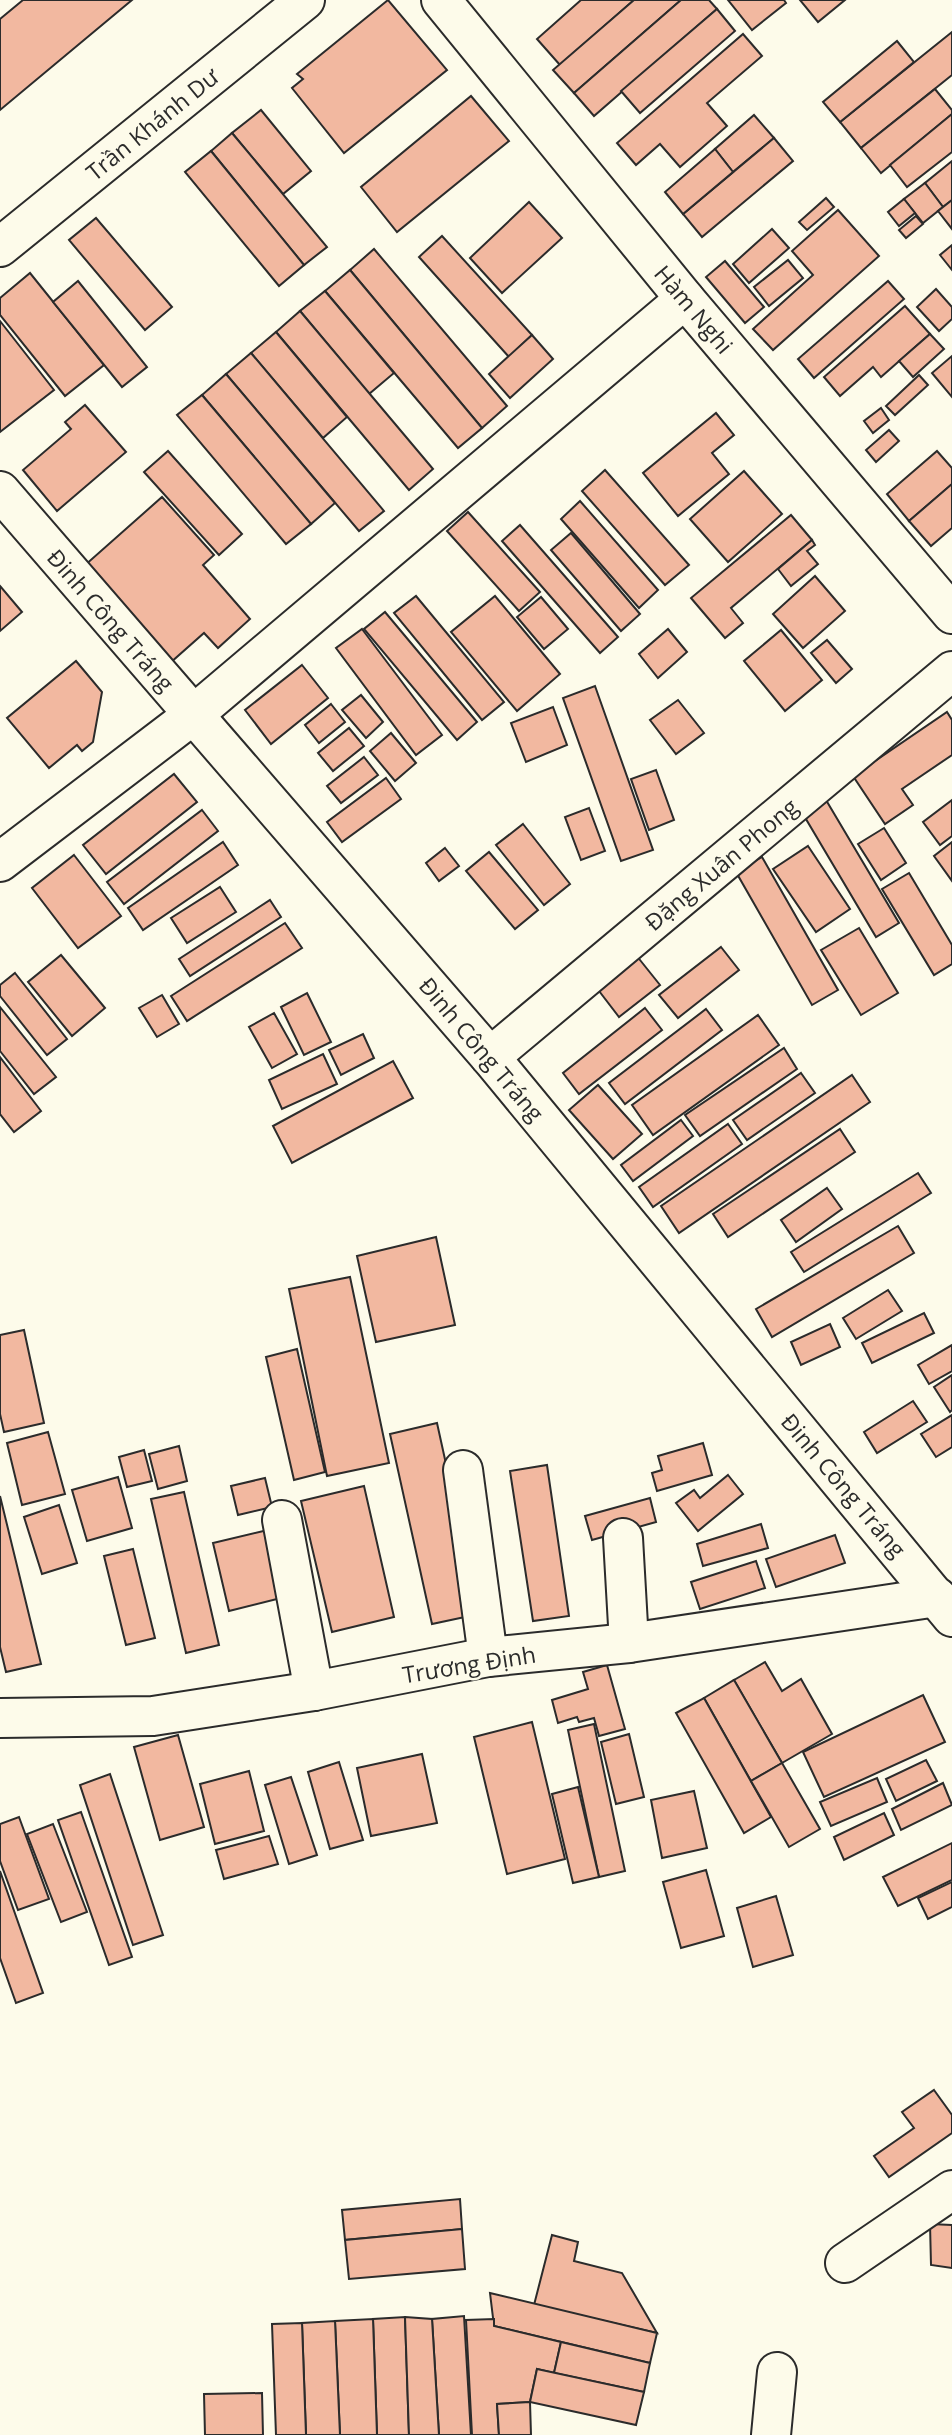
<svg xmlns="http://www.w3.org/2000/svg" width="952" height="2435" font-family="'Open Sans',sans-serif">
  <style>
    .building { fill: #f2b8a0; stroke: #2b2b2b; stroke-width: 2 }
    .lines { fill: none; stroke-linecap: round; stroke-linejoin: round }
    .minor-casing { stroke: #2b2b2b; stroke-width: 42 }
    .minor { stroke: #fdfbea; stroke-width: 38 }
    .labels { text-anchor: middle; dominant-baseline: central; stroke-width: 5; stroke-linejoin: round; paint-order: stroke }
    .street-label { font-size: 23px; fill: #2b2b2b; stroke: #fdfbea }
  </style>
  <rect width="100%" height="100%" fill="#fdfbea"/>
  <g class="building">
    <polygon points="23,0 132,0 0,110 0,19"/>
    <polygon points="388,0 447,70 344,153 292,88 303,79 297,74"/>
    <polygon points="581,0 634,0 560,65 537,39"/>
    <polygon points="634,0 681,0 574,93 553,70"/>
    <polygon points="681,0 709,0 717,9 594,116 574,93"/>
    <polygon points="728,0 784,0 786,3 752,30"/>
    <polygon points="800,0 845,0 818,22"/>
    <polygon points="717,9 735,31 640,113 621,91"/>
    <polygon points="952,32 952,75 861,148 840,122"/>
    <polygon points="743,34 762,56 707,103 727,126 680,167 660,144 636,165 617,143"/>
    <polygon points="897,41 914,62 840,122 823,102"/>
    <polygon points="935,89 952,110 952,114 881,173 861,148"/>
    <polygon points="471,96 509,141 397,232 361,187"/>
    <polygon points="261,110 311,171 283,194 232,133"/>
    <polygon points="952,114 952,152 907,187 890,165"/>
    <polygon points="754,115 774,138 733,172 715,149"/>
    <polygon points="232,133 327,247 304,265 211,151"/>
    <polygon points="774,138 793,161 702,237 683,214"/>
    <polygon points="715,149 733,172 683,214 665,192"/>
    <polygon points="211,151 304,265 279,286 185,172"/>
    <polygon points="952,161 952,200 943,207 925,183"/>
    <polygon points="925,183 943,207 923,223 904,199"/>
    <polygon points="826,198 834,207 807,230 799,222"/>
    <polygon points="904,199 915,213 899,226 888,212"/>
    <polygon points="952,200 952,229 938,211"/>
    <polygon points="529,202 562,238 502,293 470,258"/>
    <polygon points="838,210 879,256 773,350 753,329 813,275 792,251"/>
    <polygon points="916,216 923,224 906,238 899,230"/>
    <polygon points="96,218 172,307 145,330 69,240"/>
    <polygon points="772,229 789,248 749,283 733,264"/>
    <polygon points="442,236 532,335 509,357 419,257"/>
    <polygon points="952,245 952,270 940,255"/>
    <polygon points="374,249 507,406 482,428 350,270"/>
    <polygon points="788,260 803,278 769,306 754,287"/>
    <polygon points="725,261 764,307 745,323 706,277"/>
    <polygon points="350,270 482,428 458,448 325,291"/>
    <polygon points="30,273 104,365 65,396 0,315 0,298"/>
    <polygon points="78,281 147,367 122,387 53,302"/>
    <polygon points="888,281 904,299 814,378 798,359"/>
    <polygon points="936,289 952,307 952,319 939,331 917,307"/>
    <polygon points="325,291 394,373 369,394 300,311"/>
    <polygon points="905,306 930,334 881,377 873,367 840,396 824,377"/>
    <polygon points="300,311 433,469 409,490 276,332"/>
    <polygon points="0,321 54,390 0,432"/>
    <polygon points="276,332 347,417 323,438 251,353"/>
    <polygon points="930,334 944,349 913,377 899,361"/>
    <polygon points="532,335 553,359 510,398 489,374"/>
    <polygon points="251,353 384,511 359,531 226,374"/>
    <polygon points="952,356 952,397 932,373"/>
    <polygon points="226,374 335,503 311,524 202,395"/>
    <polygon points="919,375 928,385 895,415 886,406"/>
    <polygon points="202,395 311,524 286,544 177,415"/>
    <polygon points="85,405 126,452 57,511 23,470 71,429 65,422"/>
    <polygon points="881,408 889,420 873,433 864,421"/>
    <polygon points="716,413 734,435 712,453 729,474 678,516 643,473"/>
    <polygon points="889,430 899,441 876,462 866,450"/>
    <polygon points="168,451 242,534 219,555 144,472"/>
    <polygon points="937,451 952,468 952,484 909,521 887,494"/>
    <polygon points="605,470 689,565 665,585 582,491"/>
    <polygon points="744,471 782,514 728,562 690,519"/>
    <polygon points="952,484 952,528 931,546 909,521"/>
    <polygon points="162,497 214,555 203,565 250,619 218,648 204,633 170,663 84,566"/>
    <polygon points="580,501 658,590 639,608 561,519"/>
    <polygon points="468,512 540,592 519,611 447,531"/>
    <polygon points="791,515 812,540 731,608 743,623 725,638 691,598"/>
    <polygon points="520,525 618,637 600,653 502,541"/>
    <polygon points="571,533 640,614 621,631 551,550"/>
    <polygon points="812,540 815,545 807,551 818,564 791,586 778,569"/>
    <polygon points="815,576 845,611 803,648 773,614"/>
    <polygon points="0,586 22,612 0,631"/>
    <polygon points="416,596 504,702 482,720 394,613"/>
    <polygon points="495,596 560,674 517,711 451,632"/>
    <polygon points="541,597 568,629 544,649 517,617"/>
    <polygon points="385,612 477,722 457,740 364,629"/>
    <polygon points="362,629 442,735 416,755 336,648"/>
    <polygon points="668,629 687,652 658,678 639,654"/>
    <polygon points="781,630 822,680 785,711 744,661"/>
    <polygon points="827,640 852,669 836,683 811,653"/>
    <polygon points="76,661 102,692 93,742 82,751 77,745 49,768 7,718"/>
    <polygon points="302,665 328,698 271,744 245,710"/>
    <polygon points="595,686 653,850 621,861 563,698"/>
    <polygon points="361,695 383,722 366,738 342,710"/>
    <polygon points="678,700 704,733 676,754 650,720"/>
    <polygon points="331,704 345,722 319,743 305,725"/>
    <polygon points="553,707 567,745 526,762 511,723"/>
    <polygon points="947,712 952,720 952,755 902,789 913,805 885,824 853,776"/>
    <polygon points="349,728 364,746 333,771 318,753"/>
    <polygon points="391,733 416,763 395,781 370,751"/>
    <polygon points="364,757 378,775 341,803 327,786"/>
    <polygon points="656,770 674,820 649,830 631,779"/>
    <polygon points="174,774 197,802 106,874 83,845"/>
    <polygon points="386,778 401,799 342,842 327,822"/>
    <polygon points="826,800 899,923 876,937 803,814"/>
    <polygon points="952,800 952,836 940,845 923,822"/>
    <polygon points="589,808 605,851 581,860 565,817"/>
    <polygon points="202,810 218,831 124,904 107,882"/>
    <polygon points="523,824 570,884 544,905 496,845"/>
    <polygon points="884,828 906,863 881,880 858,844"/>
    <polygon points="223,842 238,865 143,930 128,908"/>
    <polygon points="952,842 952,881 934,856"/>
    <polygon points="808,846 850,909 816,932 773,869"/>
    <polygon points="445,848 459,866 439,881 426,863"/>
    <polygon points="489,852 538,910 515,929 466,871"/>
    <polygon points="74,855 121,916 78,948 32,888"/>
    <polygon points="762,857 838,990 812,1005 736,872"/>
    <polygon points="909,873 952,945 952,964 934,975 882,889"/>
    <polygon points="220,887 236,912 187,943 171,918"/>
    <polygon points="270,900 281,917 190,976 179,959"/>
    <polygon points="285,923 302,948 187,1021 171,996"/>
    <polygon points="859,928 898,993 861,1015 821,950"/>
    <polygon points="721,947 739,970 678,1018 659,995"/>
    <polygon points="61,955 105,1008 72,1036 28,982"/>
    <polygon points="636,955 660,985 619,1017 596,987"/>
    <polygon points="15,973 67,1039 47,1055 0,996 0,985"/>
    <polygon points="307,993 331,1042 304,1055 281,1007"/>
    <polygon points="162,995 179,1024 157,1037 139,1008"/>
    <polygon points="0,1007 56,1077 34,1094 0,1051"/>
    <polygon points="645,1008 662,1030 579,1094 563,1073"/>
    <polygon points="706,1009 722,1030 625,1104 609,1083"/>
    <polygon points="274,1013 297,1054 272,1068 249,1027"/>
    <polygon points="758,1015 779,1045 653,1135 632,1105"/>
    <polygon points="363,1034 374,1058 341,1075 329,1050"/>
    <polygon points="784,1048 797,1069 700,1136 685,1115"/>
    <polygon points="323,1054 337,1084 282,1109 269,1080"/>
    <polygon points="0,1057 41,1111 14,1132 0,1114"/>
    <polygon points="393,1061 413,1098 292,1163 273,1126"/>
    <polygon points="801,1073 815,1093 747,1140 733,1120"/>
    <polygon points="852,1075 870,1102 679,1233 661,1206"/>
    <polygon points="598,1085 642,1134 613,1159 569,1110"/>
    <polygon points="681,1120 693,1136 633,1181 621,1165"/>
    <polygon points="728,1124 742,1144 653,1207 639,1187"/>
    <polygon points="840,1129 855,1152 728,1237 713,1214"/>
    <polygon points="918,1173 931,1193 804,1272 791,1252"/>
    <polygon points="827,1188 842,1209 796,1242 781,1220"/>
    <polygon points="898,1226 914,1253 772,1337 756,1309"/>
    <polygon points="436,1237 455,1325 376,1342 357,1256"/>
    <polygon points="350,1277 389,1463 327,1476 289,1289"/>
    <polygon points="888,1290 902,1311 856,1339 843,1318"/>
    <polygon points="924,1313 934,1333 872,1363 862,1343"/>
    <polygon points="830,1324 840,1347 801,1365 791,1342"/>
    <polygon points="24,1330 44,1423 4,1432 0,1414 0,1335"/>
    <polygon points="952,1345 952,1371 929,1384 918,1365"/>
    <polygon points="297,1349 325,1472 294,1480 266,1357"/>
    <polygon points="952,1375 952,1410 950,1412 934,1387"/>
    <polygon points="913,1401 927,1422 877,1453 864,1432"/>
    <polygon points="952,1415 952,1447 936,1457 921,1434"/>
    <polygon points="437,1423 479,1614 432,1624 390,1434"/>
    <polygon points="48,1432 65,1494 22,1505 7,1443"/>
    <polygon points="703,1443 712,1475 657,1491 652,1473 662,1470 658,1456"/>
    <polygon points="179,1446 187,1481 158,1489 149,1454"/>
    <polygon points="144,1450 152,1481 127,1487 119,1457"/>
    <polygon points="547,1465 569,1616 533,1621 510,1471"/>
    <polygon points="728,1475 743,1494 698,1531 676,1503 694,1490 700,1498"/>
    <polygon points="118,1477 132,1528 87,1541 72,1490"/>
    <polygon points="265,1478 272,1507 238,1515 231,1486"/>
    <polygon points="364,1486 394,1617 332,1632 301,1501"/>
    <polygon points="184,1492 219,1645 186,1653 151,1499"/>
    <polygon points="0,1496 41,1664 6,1672 0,1647"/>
    <polygon points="650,1498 656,1522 592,1540 585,1516"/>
    <polygon points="59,1505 77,1563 42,1574 24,1517"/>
    <polygon points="761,1524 768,1548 703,1566 697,1544"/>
    <polygon points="272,1529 289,1596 229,1611 213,1543"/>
    <polygon points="835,1535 845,1563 776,1587 766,1559"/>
    <polygon points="133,1549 155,1638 126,1645 104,1556"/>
    <polygon points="756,1561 765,1588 700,1609 691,1582"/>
    <polygon points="765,1662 782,1691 801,1679 832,1734 782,1763 734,1680"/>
    <polygon points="607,1665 625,1729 599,1736 594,1718 579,1722 577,1717 558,1723 552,1700 588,1689 583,1672"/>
    <polygon points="734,1680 782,1763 751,1781 704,1698"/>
    <polygon points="923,1695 945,1742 824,1797 803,1752"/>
    <polygon points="704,1698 771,1817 744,1833 676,1713"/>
    <polygon points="532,1722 565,1859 507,1874 474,1737"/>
    <polygon points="594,1724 625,1871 599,1877 568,1730"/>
    <polygon points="629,1734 644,1797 616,1804 601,1742"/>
    <polygon points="178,1735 204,1827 160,1840 134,1747"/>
    <polygon points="422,1754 437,1823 371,1836 357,1768"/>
    <polygon points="926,1760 937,1781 896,1801 886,1779"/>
    <polygon points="339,1762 363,1840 330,1849 308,1772"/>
    <polygon points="782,1763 820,1829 789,1847 751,1781"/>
    <polygon points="249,1771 264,1831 215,1844 200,1784"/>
    <polygon points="110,1774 163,1935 133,1945 80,1785"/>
    <polygon points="291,1777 317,1855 289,1864 265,1785"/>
    <polygon points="877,1778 887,1802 831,1826 820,1802"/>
    <polygon points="943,1783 952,1805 901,1830 892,1809"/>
    <polygon points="578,1787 599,1877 573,1883 552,1794"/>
    <polygon points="694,1791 707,1848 662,1858 651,1800"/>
    <polygon points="81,1812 132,1957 109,1965 58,1820"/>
    <polygon points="884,1813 894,1835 844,1860 834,1837"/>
    <polygon points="19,1817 49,1899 18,1910 0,1861 0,1824"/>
    <polygon points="53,1824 87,1912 61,1922 27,1834"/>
    <polygon points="269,1836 278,1864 224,1879 216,1850"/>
    <polygon points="952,1843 952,1880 898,1906 883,1877"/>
    <polygon points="706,1870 724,1936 681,1948 663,1882"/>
    <polygon points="0,1871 43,1993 16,2003 0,1958"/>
    <polygon points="952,1882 952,1907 928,1919 918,1898"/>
    <polygon points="776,1896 793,1955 753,1967 737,1908"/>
    <polygon points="934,2090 952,2115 952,2133 889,2177 874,2156 914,2128 902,2112"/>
    <polygon points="460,2199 462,2229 345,2240 342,2210"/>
    <polygon points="930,2224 952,2225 952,2268 931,2265"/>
    <polygon points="462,2229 465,2269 349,2279 345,2240"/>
    <polygon points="552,2235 578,2242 574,2261 622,2273 657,2333 534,2305"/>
    <polygon points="490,2293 657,2333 650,2363 494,2326"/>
    <polygon points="464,2316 471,2435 439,2435 432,2319"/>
    <polygon points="405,2317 409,2435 377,2435 373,2319"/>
    <polygon points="405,2317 432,2319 439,2435 409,2435"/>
    <polygon points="373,2319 377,2435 340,2435 335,2321"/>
    <polygon points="494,2319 494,2326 561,2342 554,2373 537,2369 530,2402 497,2404 499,2435 472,2435 466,2320"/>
    <polygon points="335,2321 340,2435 306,2435 302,2323"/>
    <polygon points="302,2323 306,2435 276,2435 272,2324"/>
    <polygon points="561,2342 650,2363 644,2392 554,2373"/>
    <polygon points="537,2369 644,2392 636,2425 530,2402"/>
    <polygon points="262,2393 263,2435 205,2435 204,2394"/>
    <polygon points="530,2402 531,2435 499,2435 497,2404"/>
  </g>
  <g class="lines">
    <defs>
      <g id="minor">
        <polyline points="441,0 685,299 952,614"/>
        <polyline points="0,247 305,0"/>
        <polyline points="0,491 490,1057 952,1617"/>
        <polyline points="0,862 193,715 685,299"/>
        <polyline points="490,1057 952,671"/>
        <polyline points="463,1470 488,1657"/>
        <polyline points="282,1520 314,1691"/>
        <polyline points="623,1538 629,1643"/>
        <polyline points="0,1718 153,1716 314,1691 488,1657 629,1643 937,1597"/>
        <polyline points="845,2263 952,2190"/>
        <polyline points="771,2435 777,2372"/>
      </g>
    </defs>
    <use href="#minor" class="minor-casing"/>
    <use href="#minor" class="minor"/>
  </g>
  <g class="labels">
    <g class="street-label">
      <text transform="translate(152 124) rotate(-39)">Trần Khánh Dư</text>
      <text transform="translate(694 309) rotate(50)">Hàm Nghi</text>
      <text transform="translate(111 620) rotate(49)">Đinh Công Tráng</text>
      <text transform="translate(721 864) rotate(-40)">Đặng Xuân Phong</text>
      <text transform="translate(482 1049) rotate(50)">Đinh Công Tráng</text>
      <text transform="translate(844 1485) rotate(50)">Đinh Công Tráng</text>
      <text transform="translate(469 1664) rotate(-9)">Trương Định</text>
    </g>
  </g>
</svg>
